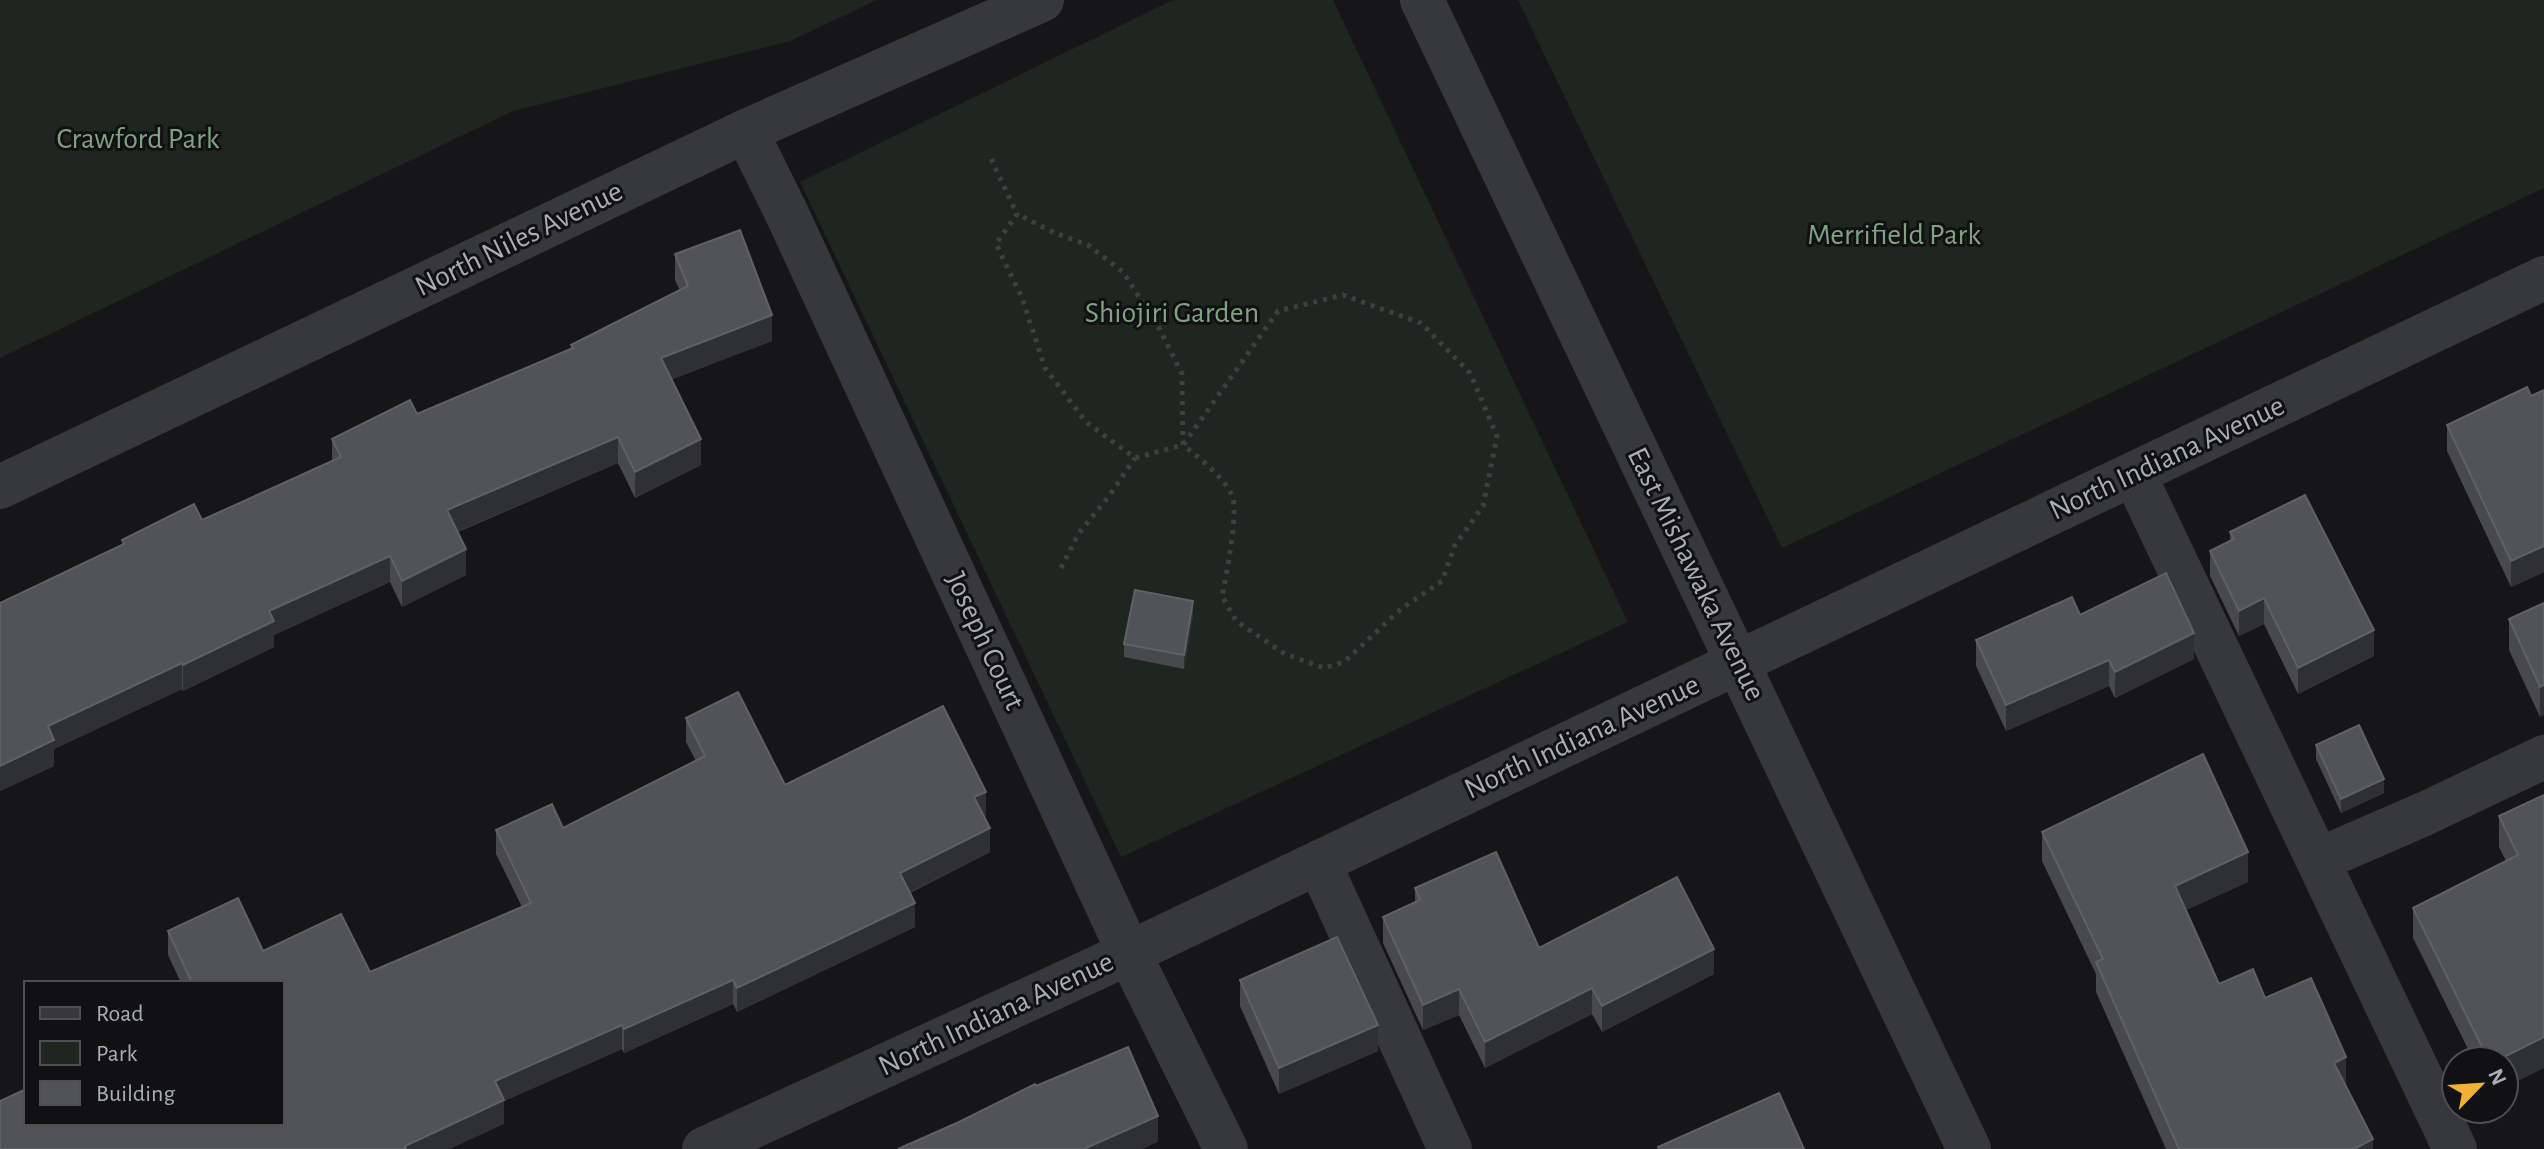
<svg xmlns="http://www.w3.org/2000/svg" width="2544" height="1149" font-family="'Alegreya Sans',sans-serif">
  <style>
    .green { fill: #1e261f }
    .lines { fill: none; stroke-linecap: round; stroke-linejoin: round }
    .path { stroke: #3d3f44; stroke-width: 5; stroke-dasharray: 4 6; stroke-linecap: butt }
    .minor { stroke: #37383d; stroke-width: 44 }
    .wall { fill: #47494d }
    .shaded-wall { fill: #2f3033 }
    .building { fill: #525359; stroke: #5f6168; stroke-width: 2 }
    .labels { text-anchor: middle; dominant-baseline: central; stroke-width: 6; stroke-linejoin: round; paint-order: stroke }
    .park-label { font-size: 30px; fill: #7fa381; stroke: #111113 }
    .street-label { font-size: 30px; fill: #a8adb8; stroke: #111113 }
  </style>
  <rect width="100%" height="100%" fill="#161618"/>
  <g class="green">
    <polygon points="0,0 877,0 790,41 513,111 0,358"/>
    <polygon points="1173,0 1333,0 1628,622 1121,857 800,182"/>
    <polygon points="1518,0 2544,0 2544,188 1782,548"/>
  </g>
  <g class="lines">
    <g class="path">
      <path d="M991,159l26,55 -21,30 26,54 23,70 41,54 49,36 48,-13 95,-134 65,-16 78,28 49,50 27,63 -14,70 -28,39 -13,36 -41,28 -57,53 -20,6 -39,-14 -49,-33 -14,-25c4,-19 17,-85 10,-101 -10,-20 -32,-36 -49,-50l-1,-71 -23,-46 -36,-56 -35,-27 -33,-12 -38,-19"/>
      <polyline points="1061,568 1079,533 1109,496 1135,458"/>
    </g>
    <g class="minor">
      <polyline points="1422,0 1969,1149"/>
      <polyline points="746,131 787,214 1129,953 1226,1149"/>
      <polyline points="2134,474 2455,1149"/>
      <polyline points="0,487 746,131 1042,0"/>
      <polyline points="2318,860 2424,814 2544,757"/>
      <polyline points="1319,863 1450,1149"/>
      <polyline points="704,1149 1129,953 2544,278"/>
    </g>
  </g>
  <g class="wall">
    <polygon points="675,254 772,341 671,379 701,465 635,498 618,463 458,532 466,575 402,607 390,582 274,635 274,647 183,691 182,689 54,749 54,766 0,791 122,545 122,540 202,520 332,461 332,439 417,414 571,349 571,345 680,291 675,280"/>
    <polygon points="2544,390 2544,572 2511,587 2447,451 2447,425 2531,396"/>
    <polygon points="2230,532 2374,656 2298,694 2264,624 2239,636 2210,576 2210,551 2230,541"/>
    <polygon points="2544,603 2540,717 2509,650 2509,619"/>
    <polygon points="1193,615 1184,669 1124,657 1124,644"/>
    <polygon points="2080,615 2194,659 2115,698 2109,686 2006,731 1976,666 1976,640"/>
    <polygon points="686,718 785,785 986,816 984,817 990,852 910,893 915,927 737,1012 733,1004 624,1053 622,1049 504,1101 504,1124 282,983 181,983 168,955 168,931 263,951 370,972 522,907 496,854 496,830 563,828 696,761 686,742"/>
    <polygon points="2316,745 2384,793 2341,813 2316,759"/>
    <polygon points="2544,795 2504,1061 2474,1061 2413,938 2413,908 2506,861 2499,847 2499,816"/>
    <polygon points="2042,832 2248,882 2186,910 2219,984 2265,998 2346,1087 2373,1149 2166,1149 2096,992 2096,974 2042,861"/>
    <polygon points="1415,888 1539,948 1714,974 1602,1032 1592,1014 1485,1068 1459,1015 1423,1030 1383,943 1383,917 1415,903"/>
    <polygon points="1240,980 1378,1051 1279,1094 1240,1006"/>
  </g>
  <g class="shaded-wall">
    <polygon points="772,315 772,341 661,384 661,358"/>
    <polygon points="618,437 618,463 447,536 447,510"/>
    <polygon points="701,439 701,465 635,498 635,472"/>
    <polygon points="2544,546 2544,572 2511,587 2511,561"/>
    <polygon points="466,549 466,575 402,607 402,581"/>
    <polygon points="390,556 390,582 274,635 274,647 183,691 183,665 269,611"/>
    <polygon points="2264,598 2264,624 2239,636 2239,611"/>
    <polygon points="1193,601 1193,615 1184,669 1184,655"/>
    <polygon points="2374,630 2374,656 2298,694 2298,668"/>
    <polygon points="2194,633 2194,659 2115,698 2115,672"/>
    <polygon points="2109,660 2109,686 2006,731 2006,705"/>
    <polygon points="182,663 182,689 54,749 54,766 0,791 0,766 48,726"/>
    <polygon points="2544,685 2544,715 2540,717 2540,687"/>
    <polygon points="2384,779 2384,793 2341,813 2341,799"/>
    <polygon points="986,792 986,816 974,821 974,797"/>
    <polygon points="990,828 990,852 900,897 900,873"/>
    <polygon points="2248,852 2248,882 2175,915 2175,886"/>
    <polygon points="915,903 915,927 737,1012 737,988"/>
    <polygon points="1714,949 1714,974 1602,1032 1602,1006"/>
    <polygon points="733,980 733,1004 624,1053 624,1029"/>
    <polygon points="1592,988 1592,1014 1485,1068 1485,1042"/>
    <polygon points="1459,989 1459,1015 1423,1030 1423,1005"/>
    <polygon points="622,1025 622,1049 504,1101 504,1124 450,1149 405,1149 405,1146 495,1081"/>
    <polygon points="1378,1025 1378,1051 1279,1094 1279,1068"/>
    <polygon points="2544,1037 2544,1068 2504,1088 2504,1061 2496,1061"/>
    <polygon points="2346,1057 2346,1087 2334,1063"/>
    <polygon points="1158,1116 1158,1142 1143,1149 1084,1149"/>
    <polygon points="2373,1139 2373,1149 2354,1149"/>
  </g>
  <g class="building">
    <polygon points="740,230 772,315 661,358 701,439 635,472 618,437 447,510 466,549 402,581 390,556 269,611 274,621 183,665 182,663 48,726 54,740 0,766 0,603 124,544 122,540 194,504 202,520 341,457 332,439 410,400 417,414 573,348 571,345 688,286 675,254"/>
    <polygon points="2527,387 2531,396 2544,390 2544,546 2511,561 2447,425"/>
    <polygon points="2305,495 2374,630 2298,668 2264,598 2239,611 2210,551 2234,539 2230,532"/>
    <polygon points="2166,573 2194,633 2115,672 2109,660 2006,705 1976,640 2072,597 2080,615"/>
    <polygon points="1135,590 1193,601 1184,655 1124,644"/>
    <polygon points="2544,603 2544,685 2540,687 2509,619"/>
    <polygon points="738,692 785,785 943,706 986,792 974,797 990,828 900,873 915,903 737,988 733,980 624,1029 622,1025 495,1081 504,1100 405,1146 406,1149 0,1149 0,1101 26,1089 26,1123 282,1123 282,983 192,983 168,931 238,898 263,951 341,914 370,972 531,903 496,830 552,804 563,828 705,756 686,718"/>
    <polygon points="2359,725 2384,779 2341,799 2316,745"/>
    <polygon points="2203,754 2248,852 2175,886 2219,984 2253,969 2265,998 2311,978 2346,1057 2334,1063 2373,1139 2354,1149 2179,1149 2096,962 2103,959 2042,832"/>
    <polygon points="2544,795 2544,1037 2496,1061 2489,1061 2413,908 2518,855 2499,816"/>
    <polygon points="1496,852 1539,948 1677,877 1714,949 1602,1006 1592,988 1485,1042 1459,989 1423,1005 1383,917 1420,900 1415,888"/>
    <polygon points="1337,937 1378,1025 1279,1068 1240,980"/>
    <polygon points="1128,1047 1158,1116 1084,1149 898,1149 959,1122 1035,1084 1036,1086"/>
    <polygon points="1779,1093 1804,1149 1659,1149 1658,1147"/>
  </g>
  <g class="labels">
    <g class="park-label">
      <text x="138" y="139">Crawford Park</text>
      <text x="1894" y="235">Merrifield Park</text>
      <text x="1172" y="313">Shiojiri Garden</text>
    </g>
    <g class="street-label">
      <text transform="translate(519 239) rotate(-26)">North Niles Avenue</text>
      <text transform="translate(2167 458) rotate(-25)">North Indiana Avenue</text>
      <text transform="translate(1696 574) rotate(64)">East Mishawaka Avenue</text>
      <text transform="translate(985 641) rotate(65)">Joseph Court</text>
      <text transform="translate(1582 737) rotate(-25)">North Indiana Avenue</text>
      <text transform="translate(996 1014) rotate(-25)">North Indiana Avenue</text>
    </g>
  </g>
  <rect x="24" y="981" width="260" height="144" fill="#111113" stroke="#4d4f55" stroke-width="2"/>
  <rect x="40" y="1007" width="40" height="12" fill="#37383d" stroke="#4d4f55" stroke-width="2"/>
  <text x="96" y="1021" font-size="24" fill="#a8adb8">Road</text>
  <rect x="40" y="1041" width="40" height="24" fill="#1e261f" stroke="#4d4f55" stroke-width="2"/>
  <text x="96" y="1061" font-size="24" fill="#a8adb8">Park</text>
  <rect x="40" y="1081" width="40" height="24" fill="#525359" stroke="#4d4f55" stroke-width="2"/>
  <text x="96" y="1101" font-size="24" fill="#a8adb8">Building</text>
  <g transform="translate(2480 1085) rotate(65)"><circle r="38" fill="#111113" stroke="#4d4f55" stroke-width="2"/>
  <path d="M0-6L14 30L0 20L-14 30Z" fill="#f2b134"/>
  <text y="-12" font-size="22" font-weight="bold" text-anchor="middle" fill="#a8adb8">N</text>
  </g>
</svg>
